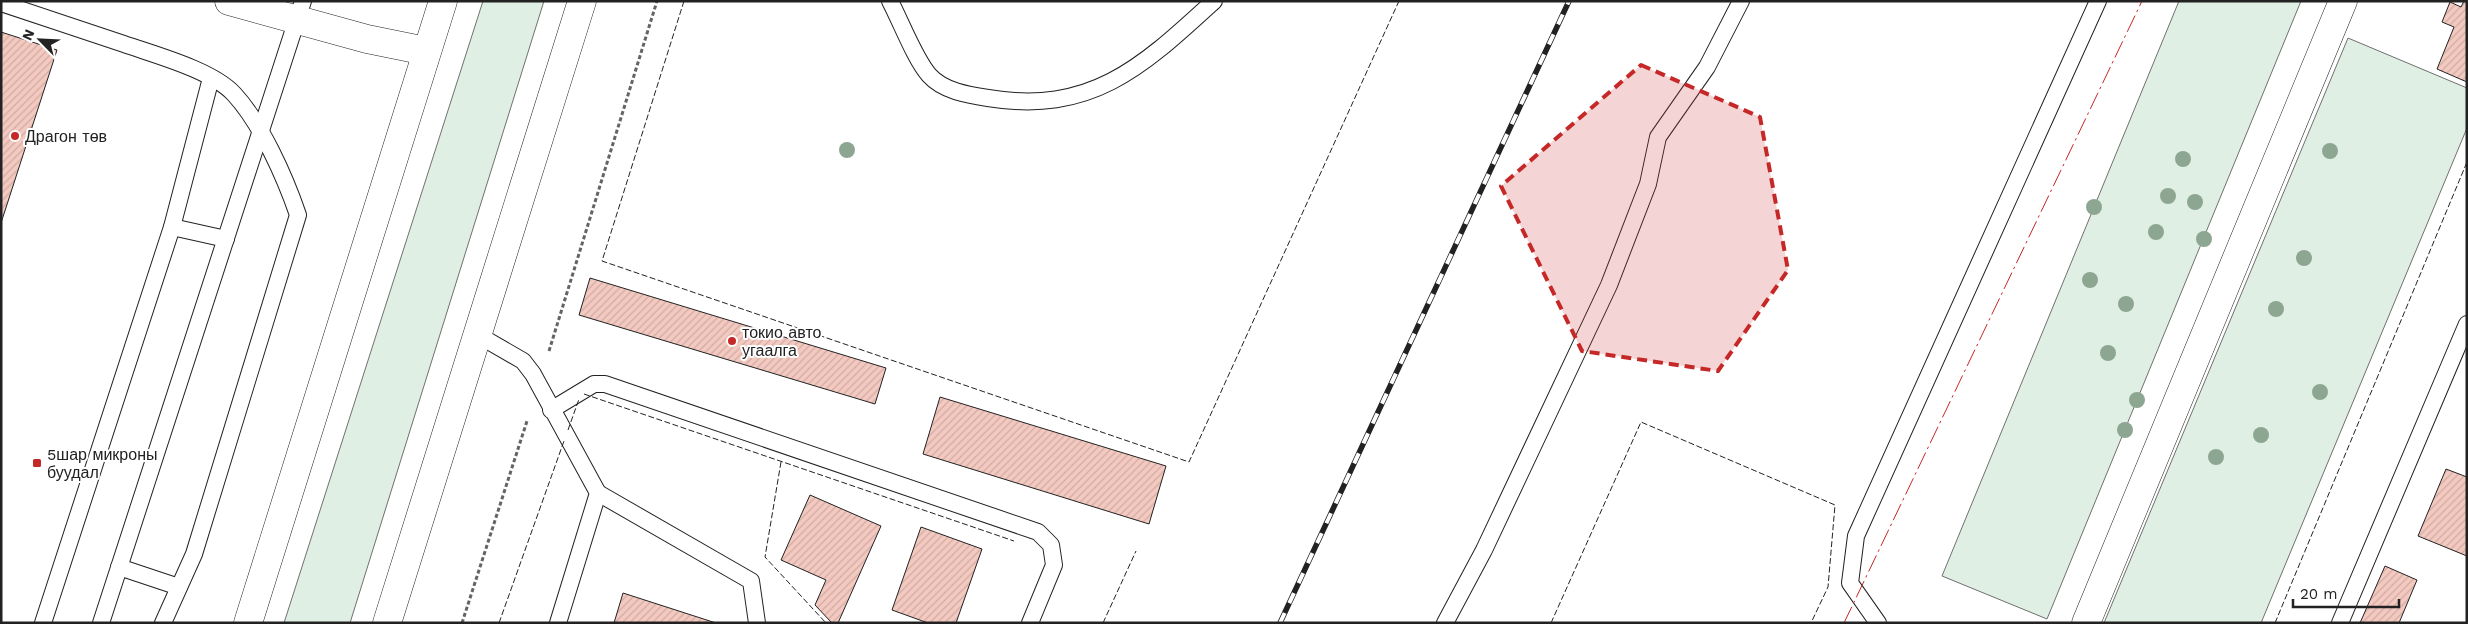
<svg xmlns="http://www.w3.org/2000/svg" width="2468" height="624" font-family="'Work Sans',sans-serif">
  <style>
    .green { fill: #e0efe3; stroke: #6f6f6f }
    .building { fill: url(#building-hatch); stroke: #222 }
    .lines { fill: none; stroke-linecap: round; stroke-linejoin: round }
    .service-casing { stroke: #222; stroke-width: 18 }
    .minor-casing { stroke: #222; stroke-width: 29 }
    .trunk-casing { stroke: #222; stroke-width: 29 }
    .path { stroke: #646464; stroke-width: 3; stroke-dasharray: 4 2.5; stroke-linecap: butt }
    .service { stroke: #fff; stroke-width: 16 }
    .minor { stroke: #fff; stroke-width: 28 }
    .trunk { stroke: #fff; stroke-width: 28 }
    .rail-casing { stroke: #222; stroke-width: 5.5 }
    .rail { stroke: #fff; stroke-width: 4; stroke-dasharray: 11; stroke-linecap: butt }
    .fence { stroke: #222; stroke-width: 1; stroke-dasharray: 6 2.5; stroke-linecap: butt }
    .power { stroke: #c62828; stroke-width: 1; stroke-dasharray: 18 4 2.5 4; stroke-linecap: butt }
    .tree { fill: #8da692 }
    .marked { fill: #c62828; fill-opacity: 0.2; stroke: #c62828; stroke-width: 4; stroke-dasharray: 10 6; stroke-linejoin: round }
    .poi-dot { fill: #c62828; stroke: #fff; stroke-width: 2 }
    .labels { text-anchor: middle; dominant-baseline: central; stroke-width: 4; stroke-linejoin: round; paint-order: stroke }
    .poi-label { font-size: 16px; fill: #222; stroke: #fff; text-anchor: start }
  </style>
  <defs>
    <pattern id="building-hatch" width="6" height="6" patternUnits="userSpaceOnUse" patternTransform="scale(1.25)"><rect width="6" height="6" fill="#f3c9c0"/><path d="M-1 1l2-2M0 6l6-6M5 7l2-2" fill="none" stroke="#d0aca5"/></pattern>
  </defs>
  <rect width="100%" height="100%" fill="#fff"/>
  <g class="green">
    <polygon points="483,1 544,1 350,623 284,623"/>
    <polygon points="2179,1 2301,1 2047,619 1942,576"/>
    <polygon points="2348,38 2467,88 2467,128 2261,623 2104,623"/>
  </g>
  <g class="building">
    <polygon points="2464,1 2467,1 2467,82 2437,69 2454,27 2442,22 2450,2 2461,7"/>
    <polygon points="1,32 57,50 1,223"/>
    <polygon points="590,278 886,368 875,404 579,315"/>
    <polygon points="940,397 1166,466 1149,524 923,454"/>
    <polygon points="2446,469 2467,477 2467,556 2418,536"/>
    <polygon points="810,495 881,526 838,623 832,623 815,605 826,580 781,560"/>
    <polygon points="921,527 982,549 956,623 928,623 892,610"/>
    <polygon points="2385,566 2417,580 2399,623 2360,623"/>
    <polygon points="623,593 716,623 614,623"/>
  </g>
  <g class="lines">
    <defs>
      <g id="service">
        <path d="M890,1c11,21 25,58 39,74 14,16 39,20 59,23 104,17 155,-32 226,-97"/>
        <path d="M1,3c41,14 82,27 123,41 31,11 88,26 110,50 27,29 51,83 64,121l-104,339 -31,69"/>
        <polyline points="172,227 226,239"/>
        <polyline points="478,335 523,361 533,374 598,493 558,623"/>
        <polyline points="551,410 594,384 605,384 1038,532 1051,545 1054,565 1030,623"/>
        <polyline points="598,493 751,581 757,623"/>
        <polyline points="119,567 179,587"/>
        <polyline points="43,623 172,227 211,78"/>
        <polyline points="101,623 303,1"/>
        <polyline points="1445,623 1484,550 1609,285 1648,184 1658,137 1707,67 1741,1"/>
        <polyline points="1878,623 1850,583 1856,536 2098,1"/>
        <polyline points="2340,623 2467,324"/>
      </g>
      <g id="minor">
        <polyline points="229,1 367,39 426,51"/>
        <polyline points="2086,623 2343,1"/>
      </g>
      <g id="trunk">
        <polyline points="248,623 443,1"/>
        <polyline points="387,623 582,1"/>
      </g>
    </defs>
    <use href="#service" class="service-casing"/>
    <use href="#minor" class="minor-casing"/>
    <use href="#trunk" class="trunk-casing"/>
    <g class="path">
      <polyline points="549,351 657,1"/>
      <polyline points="462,623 527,421"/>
    </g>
    <use href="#service" class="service"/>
    <use href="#minor" class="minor"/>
    <use href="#trunk" class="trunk"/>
    <defs>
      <polyline id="rail" points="1280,623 1569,1"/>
    </defs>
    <use href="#rail" class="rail-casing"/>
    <use href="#rail" class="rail"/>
    <g class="fence">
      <polyline points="684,1 602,261 1189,462 1399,1"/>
      <polyline points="584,394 1014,541"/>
      <polyline points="568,430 579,399"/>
      <polyline points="781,462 765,557 826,623"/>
      <polyline points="499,623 564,441"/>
      <polyline points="1103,623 1136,551"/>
      <polyline points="1551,623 1641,422 1835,505 1828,587 1811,623"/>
      <polyline points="2275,623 2467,162"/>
    </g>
    <polyline class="power" points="1844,623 2142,1"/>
  </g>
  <g class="tree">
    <circle cx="847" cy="150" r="8"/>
    <circle cx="2330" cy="151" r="8"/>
    <circle cx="2183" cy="159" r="8"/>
    <circle cx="2168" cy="196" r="8"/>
    <circle cx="2195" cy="202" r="8"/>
    <circle cx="2094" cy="207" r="8"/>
    <circle cx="2156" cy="232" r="8"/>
    <circle cx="2204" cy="239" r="8"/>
    <circle cx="2304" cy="258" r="8"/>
    <circle cx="2090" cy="280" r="8"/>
    <circle cx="2126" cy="304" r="8"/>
    <circle cx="2276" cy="309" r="8"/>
    <circle cx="2108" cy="353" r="8"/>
    <circle cx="2320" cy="392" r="8"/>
    <circle cx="2137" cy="400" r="8"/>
    <circle cx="2125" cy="430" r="8"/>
    <circle cx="2261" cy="435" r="8"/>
    <circle cx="2216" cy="457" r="8"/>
  </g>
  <path class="marked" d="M1641,65l119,52 28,153 -70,101 -136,-20 -81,-165z"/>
  <g class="poi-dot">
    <circle cx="15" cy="136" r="5"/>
    <circle cx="732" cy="341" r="5"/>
    <rect x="32" y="458" width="10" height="10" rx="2.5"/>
  </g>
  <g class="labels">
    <g class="poi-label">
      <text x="25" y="136">Драгон төв</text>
      <text x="742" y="332">токио авто<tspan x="742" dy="18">угаалга</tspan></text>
      <text x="47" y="454">5шар микроны<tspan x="47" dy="18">буудал</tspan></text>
    </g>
  </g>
  <rect width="2468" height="624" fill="none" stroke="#222222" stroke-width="5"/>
  <g transform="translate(40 40) rotate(294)" stroke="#ffffff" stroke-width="4" paint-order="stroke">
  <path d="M0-4L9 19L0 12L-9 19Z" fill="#222222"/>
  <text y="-8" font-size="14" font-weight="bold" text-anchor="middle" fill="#222222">N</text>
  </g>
  <path d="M2293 599v8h106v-8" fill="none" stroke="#222222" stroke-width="2.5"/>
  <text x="2300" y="599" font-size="15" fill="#222222" stroke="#ffffff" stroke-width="4" paint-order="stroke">20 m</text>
</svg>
